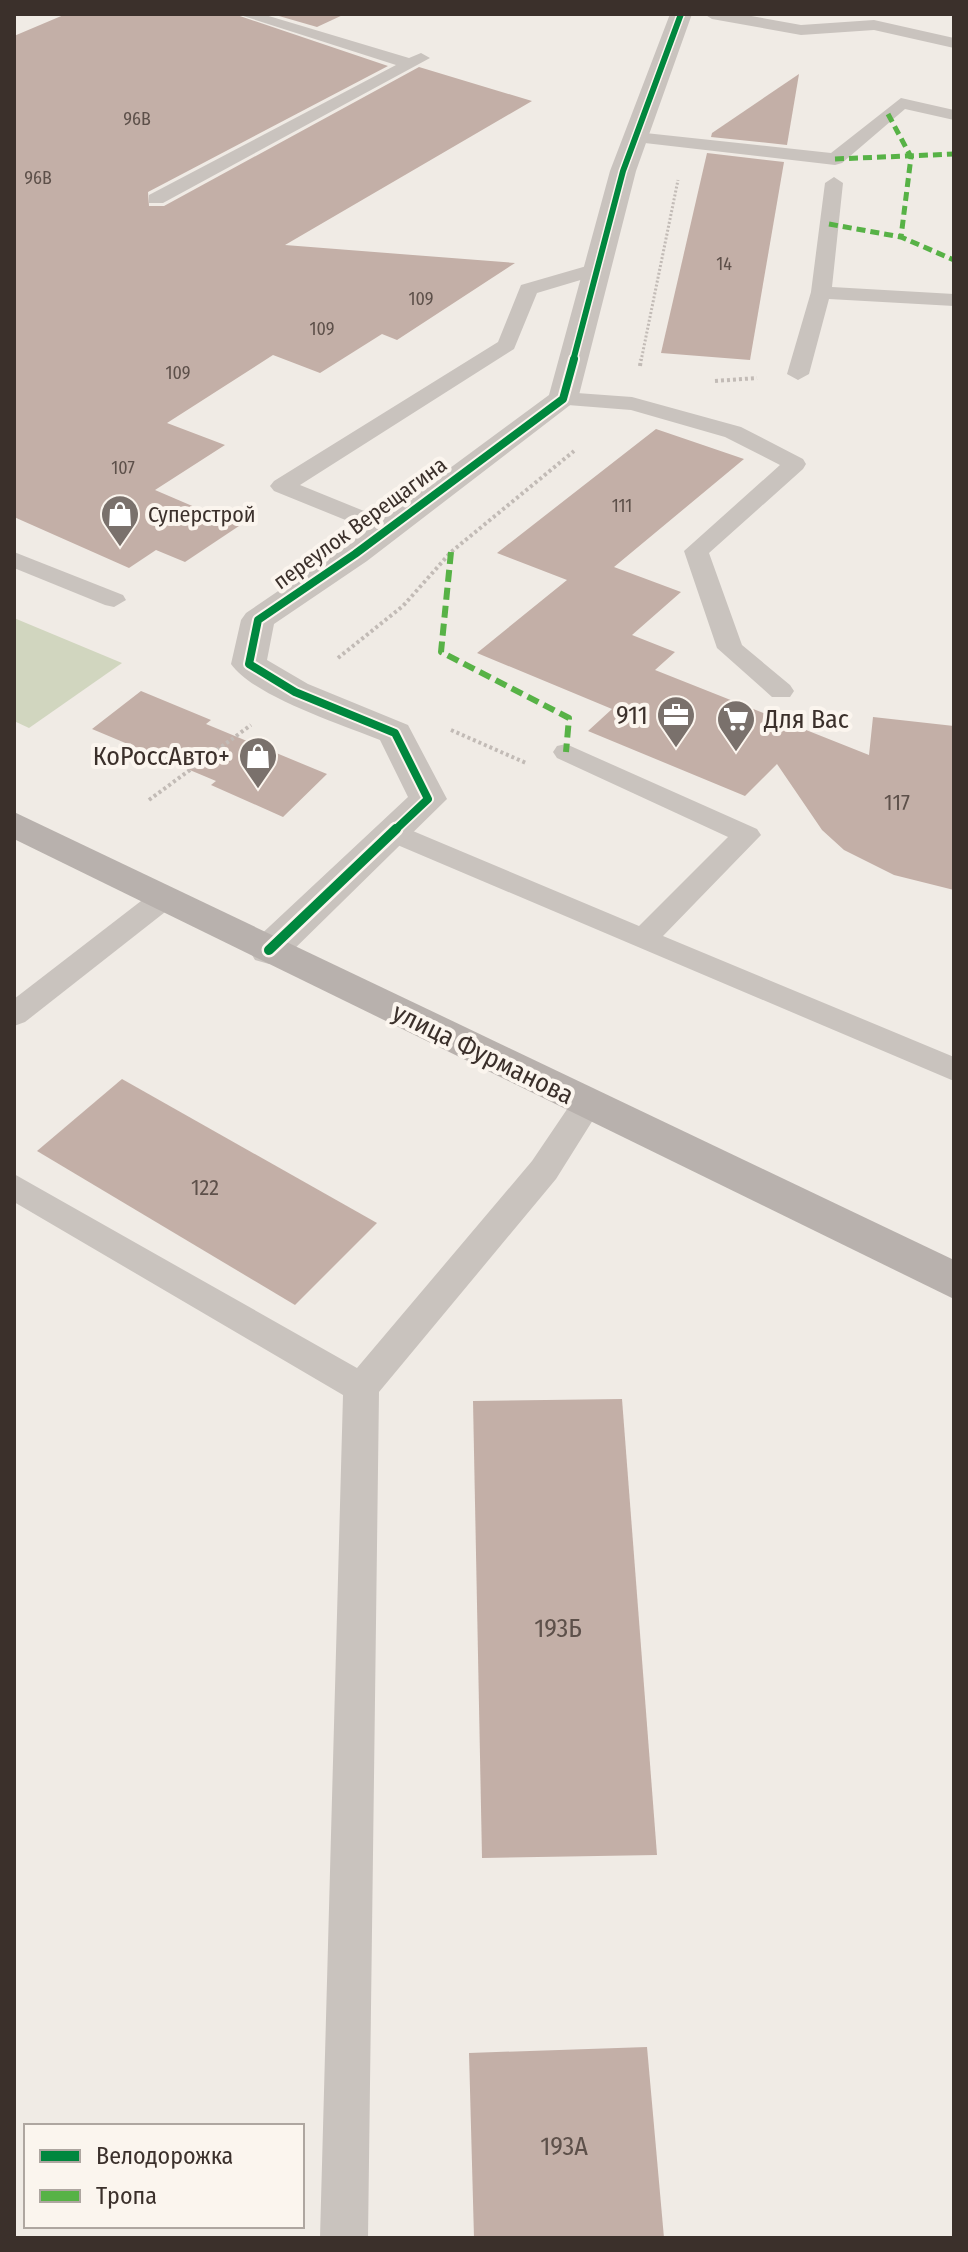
<svg xmlns="http://www.w3.org/2000/svg" width="968" height="2252" font-family="'Fira Sans Condensed',sans-serif">
  <style>
    .green { fill: #d1d6bf }
    .building { fill: #c3afa7 }
    .lines { fill: none; stroke-linecap: round; stroke-linejoin: round }
    .path-far1 { stroke: #c2bbb6; stroke-width: 3; stroke-dasharray: 2 2; stroke-linecap: butt }
    .path { stroke: #c2bbb6; stroke-width: 4; stroke-dasharray: 3 3; stroke-linecap: butt }
    .lane { fill: #c9c3be; fill-rule: evenodd }
    .street { fill: #c9c3be; fill-rule: evenodd }
    .primary { fill: #b8b1ad; fill-rule: evenodd }
    .quiet-far1 { stroke: #57b246; stroke-width: 5; stroke-dasharray: 9 5; stroke-linecap: butt }
    .quiet { stroke: #57b246; stroke-width: 6; stroke-dasharray: 12 6; stroke-linecap: butt }
    .cycleway-far2-casing { stroke: #fbf5ee; stroke-width: 9 }
    .cycleway-far1-casing { stroke: #fbf5ee; stroke-width: 12 }
    .cycleway-casing { stroke: #fbf5ee; stroke-width: 15 }
    .cycleway-far2 { stroke: #00873e; stroke-width: 6 }
    .cycleway-far1 { stroke: #00873e; stroke-width: 8 }
    .cycleway { stroke: #00873e; stroke-width: 10 }
    .labels { text-anchor: middle; dominant-baseline: central; stroke-width: 8; stroke-linejoin: round; paint-order: stroke }
    .far-number-label { font-size: 18px; fill: #5d504a }
    .far-poi-label { font-size: 22px; fill: #3b302b; stroke: #fbf5ee; text-anchor: start }
    .far-street-label { font-size: 22px; fill: #3b302b; stroke: #fbf5ee }
    .number-label { font-size: 22px; fill: #5d504a }
    .poi-label { font-size: 26px; fill: #3b302b; stroke: #fbf5ee; text-anchor: end }
    .street-label { font-size: 26px; fill: #3b302b; stroke: #fbf5ee }
    .near-number-label { font-size: 26px; fill: #5d504a }
  </style>
  <rect width="100%" height="100%" fill="#f0ebe5"/>
  <polygon class="green" points="14,618 122,663 29,728 14,721"/>
  <g class="building">
    <polygon points="66,14 234,14 388,66 148,192 149,206 164,206 419,67 532,101 285,245 515,263 397,340 382,334 320,373 273,355 167,423 225,445 155,490 239,526 185,562 156,550 129,568 14,517 14,36"/>
    <polygon points="272,14 345,14 317,27"/>
    <polygon points="799,74 787,145 711,137 712,133"/>
    <polygon points="707,153 784,162 750,360 661,353"/>
    <polygon points="656,429 744,459 614,567 681,592 632,635 675,652 655,670 869,755 873,717 954,726 954,890 894,875 844,850 822,830 777,764 745,796 588,731 612,709 477,653 567,580 497,553"/>
    <polygon points="141,691 211,720 206,724 327,774 283,817 211,785 216,781 92,729"/>
    <polygon points="122,1079 377,1223 295,1305 37,1151"/>
    <polygon points="622,1399 657,1855 482,1858 473,1401"/>
    <polygon points="647,2047 664,2238 474,2238 469,2053"/>
  </g>
  <g class="lines">
    <polyline class="path-far1" points="641,361 678,180"/>
    <g class="path">
      <polyline points="640,366 641,359"/>
      <polyline points="715,381 757,378"/>
      <polyline points="338,658 403,606 451,552 574,451"/>
      <polyline points="451,730 526,763"/>
      <polyline points="149,800 251,725"/>
    </g>
    <g class="lane">
      <polygon points="237,14 262,14 409,58 421,53 430,58 163,203 149,203 149,195 396,65"/>
      <polygon points="704,14 740,14 801,25 874,20 954,38 954,48 874,30 801,35 712,19"/>
      <polygon points="901,98 954,110 954,120 905,109 842,163 835,165 636,142 627,137 636,132 831,153"/>
      <polygon points="834,177 843,183 832,287 954,294 954,306 829,299 809,374 798,380 787,374 811,292 825,183"/>
      <polygon points="597,263 604,265 607,269 604,273 537,293 514,349 300,485 396,524 400,529 396,534 380,534 274,491 270,486 274,481 498,342 521,285"/>
      <polygon points="563,392 632,397 741,427 803,459 806,464 803,469 709,553 742,645 790,685 794,691 790,697 772,697 717,648 684,551 780,465 725,437 631,410 555,404 552,399 555,394"/>
      <polygon points="14,552 123,595 126,600 114,607 105,605 14,568"/>
      <polygon points="566,744 757,829 761,835 663,936 954,1057 954,1081 381,838 377,832 381,826 401,826 639,926 728,837 557,758 553,752 557,746"/>
      <polygon points="164,889 174,891 178,898 174,905 25,1022 14,1026 14,999 154,891"/>
      <polygon points="587,1093 598,1096 603,1104 556,1179 379,1392 368,2238 320,2238 343,1395 14,1202 14,1174 357,1368 532,1161 576,1096"/>
    </g>
    <path class="street" d="M670,14h22l-56,157 -58,228 -211,162 -93,63 -7,36 41,24 100,41 39,74 -164,161 -14,4 -14,-4 -6,-10 6,-10 153,-143 -28,-57c-37,-15 -127,-44 -149,-76l10,-44 5,-7 97,-66 206,-152 61,-224z"/>
    <polygon class="primary" points="14,812 954,1260 954,1299 14,839"/>
    <g class="quiet-far1">
      <polyline points="888,114 911,157 901,237 954,260"/>
      <polyline points="835,159 954,154"/>
      <polyline points="829,224 901,237"/>
    </g>
    <polyline class="quiet" points="451,552 441,652 569,718 566,752"/>
    <defs>
      <polyline id="cycleway-far2" points="573,361 623,171 681,14"/>
      <polyline id="cycleway-far1" points="394,831 428,799 395,733 295,692 249,664 258,620 355,554 563,399 574,359"/>
      <polyline id="cycleway" points="269,950 396,829"/>
    </defs>
    <use href="#cycleway-far2" class="cycleway-far2-casing"/>
    <use href="#cycleway-far1" class="cycleway-far1-casing"/>
    <use href="#cycleway" class="cycleway-casing"/>
    <use href="#cycleway-far2" class="cycleway-far2"/>
    <use href="#cycleway-far1" class="cycleway-far1"/>
    <use href="#cycleway" class="cycleway"/>
  </g>
  <defs>
    <symbol id="shop-pin" viewBox="-11 -11 22 30"><path d="M0 17L-7.5 6A9.5 9.5 0 1 1 7.5 6Z" fill="#7a716c" stroke="#fbf5ee"/><path d="M-5-2.5h2.3a2.7 3.5 0 0 1 5.4 0H5L5.5 6h-11ZM-1.5-2.5h3a1.5 2.3 0 0 0-3 0Z" fill="#fff"/></symbol>
    <symbol id="office-pin" viewBox="-11 -11 22 30"><path d="M0 17L-7.5 6A9.5 9.5 0 1 1 7.5 6Z" fill="#7a716c" stroke="#fbf5ee"/><path d="M-6-3h4V-5.5h4V-3h4V5H-6ZM-1-4.5V-3h2v-1.5ZM-6 0V1H6V0Z" fill="#fff"/></symbol>
    <symbol id="supermarket-pin" viewBox="-11 -11 22 30"><path d="M0 17L-7.5 6A9.5 9.5 0 1 1 7.5 6Z" fill="#7a716c" stroke="#fbf5ee"/><path d="M-6-5.5h2.5l.6 2H6L4.5 2H-2.5L-4.4-4H-6ZM-1.5 3.2a1.3 1.3 0 1 0 .1 0ZM3 3.2a1.3 1.3 0 1 0 .1 0Z" fill="#fff"/></symbol>
  </defs>
  <g fill-rule="evenodd">
    <use href="#shop-pin" x="98" y="492" width="44" height="60"/>
    <use href="#office-pin" x="654" y="693" width="44" height="60"/>
    <use href="#supermarket-pin" x="714" y="697" width="44" height="60"/>
    <use href="#shop-pin" x="236" y="734" width="44" height="60"/>
  </g>
  <g class="labels">
    <g class="far-number-label">
      <text x="137" y="119">96В</text>
      <text x="38" y="178">96В</text>
      <text x="724" y="264">14</text>
      <text x="421" y="299">109</text>
      <text x="322" y="329">109</text>
      <text x="178" y="373">109</text>
      <text x="123" y="468">107</text>
      <text x="622" y="506">111</text>
    </g>
    <g class="far-poi-label">
      <text x="148" y="514">Суперстрой</text>
    </g>
    <g class="far-street-label">
      <text transform="translate(360 523) rotate(-36)">переулок Верещагина</text>
    </g>
    <g class="number-label">
      <text x="897" y="802">117</text>
      <text x="205" y="1187">122</text>
    </g>
    <g class="poi-label">
      <text x="648" y="715">911</text>
      <text x="764" y="719" text-anchor="start">Для Вас</text>
      <text x="230" y="756">КоРоссАвто+</text>
    </g>
    <g class="street-label">
      <text transform="translate(483 1054) rotate(26)">улица Фурманова</text>
    </g>
    <g class="near-number-label">
      <text x="558" y="1628">193Б</text>
      <text x="564" y="2146">193А</text>
    </g>
  </g>
  <rect width="968" height="2252" fill="none" stroke="#3b302b" stroke-width="32"/>
  <rect x="24" y="2124" width="280" height="104" fill="#fbf5ee" stroke="#aea6a0" stroke-width="2"/>
  <rect x="40" y="2150" width="40" height="12" fill="#00873e" stroke="#aea6a0" stroke-width="2"/>
  <text x="96" y="2164" font-size="24" fill="#3b302b">Велодорожка</text>
  <rect x="40" y="2190" width="40" height="12" fill="#57b246" stroke="#aea6a0" stroke-width="2"/>
  <text x="96" y="2204" font-size="24" fill="#3b302b">Тропа</text>
</svg>
